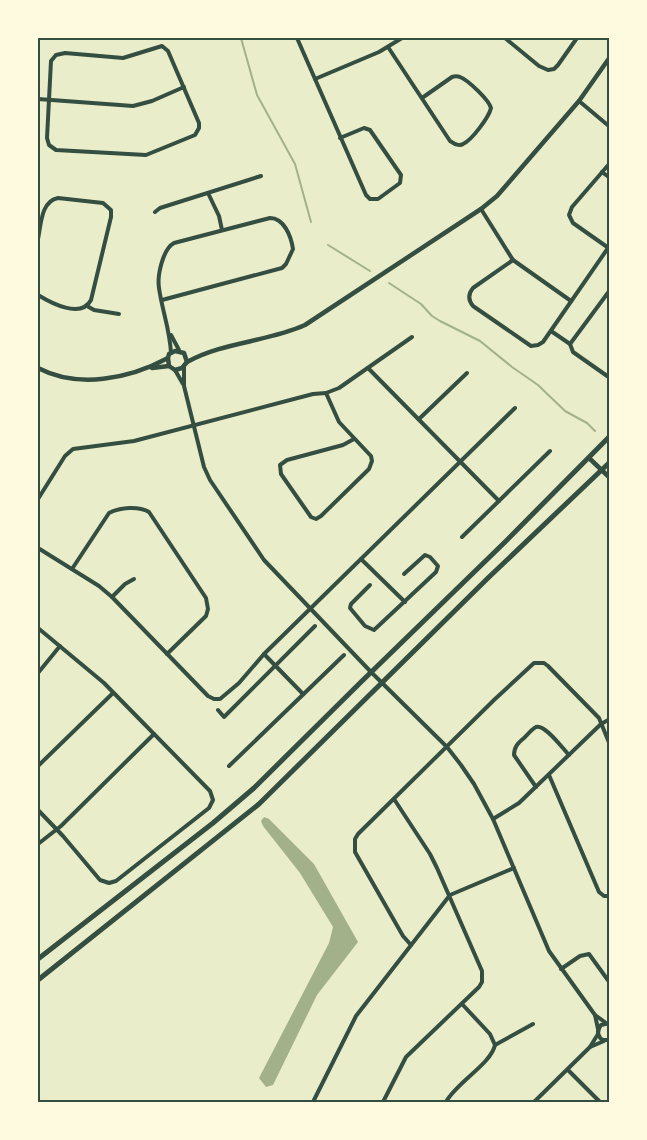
<svg xmlns="http://www.w3.org/2000/svg" width="647" height="1140" font-family="Arial,sans-serif">
  <style>
    .water { fill: #a3b18a }
    .lines { fill: none; stroke-linecap: round; stroke-linejoin: round }
    .stream { stroke: #a3b18a; stroke-width: 2 }
    .minor { stroke: #344e41; stroke-width: 4 }
    .tertiary { stroke: #344e41; stroke-width: 4.5 }
    .secondary { stroke: #344e41; stroke-width: 5 }
    .neatline { fill: none; stroke: #344e41; stroke-width: 2 }
  </style>
  <rect width="100%" height="100%" fill="#e9edc9"/>
  <polygon class="water" points="264,817 269,819 314,864 358,942 317,995 273,1085 266,1087 259,1078 329,943 333,927 300,873 263,826 261,821"/>
  <g class="lines">
    <g class="stream">
      <polyline points="241,38 257,95 295,164 311,222"/>
      <polyline points="328,245 370,271"/>
      <polyline points="389,283 421,304 432,316 440,321 480,341 512,367 538,385 565,411 587,423 595,431"/>
    </g>
    <g class="minor">
      <polyline points="297,38 366,195 370,199 378,199 400,183 401,175 370,130 364,128 340,138"/>
      <polyline points="505,38 539,66 548,70 554,69 558,65 577,38"/>
      <polygon points="162,46 168,51 199,123 199,128 195,135 146,155 56,150 49,145 47,138 51,61 56,55 65,53 123,58"/>
      <path d="M388,47l62,94 5,3c4,1 5,2 8,0 9,-4 26,-27 28,-36 -2,-8 -23,-28 -31,-31 -3,-1 -5,-1 -8,0l-30,21"/>
      <polyline points="315,79 379,52 402,38"/>
      <polyline points="38,99 133,106 152,101 184,87"/>
      <polyline points="579,101 610,127"/>
      <polyline points="610,163 572,207 569,215 573,223 610,249"/>
      <polyline points="602,172 610,178"/>
      <polyline points="208,193 219,216 222,230"/>
      <path d="M481,209l32,51 -40,28c-5,6 -5,12 0,18l58,40 7,-1 5,-3 65,-94"/>
      <polyline points="155,212 160,208 261,176"/>
      <path d="M38,239c3,-14 3,-38 20,-41l45,5 8,7v7l-20,83c-10,19 -40,3 -53,-5"/>
      <polyline points="513,260 571,301"/>
      <path d="M162,300l120,-32 4,-4 7,-15c-2,-13 -9,-31 -23,-31l-96,25c-11,6 -17,32 -15,45 3,22 11,42 12,65"/>
      <polyline points="87,306 94,310 119,314"/>
      <polyline points="551,331 570,344 573,352 610,378"/>
      <polyline points="171,335 179,350"/>
      <polyline points="570,344 610,290"/>
      <polyline points="184,367 184,386 204,467 210,480 264,560 371,672 447,747 461,765 474,784 493,819 549,951 595,1015 606,1023"/>
      <polyline points="368,368 499,501"/>
      <polyline points="175,370 183,384"/>
      <polyline points="326,393 339,422 371,456 372,461 369,469 321,516 316,519 311,517 281,474 280,465 287,460 343,445 354,439"/>
      <polyline points="419,419 467,373"/>
      <polyline points="38,499 65,456 73,449 134,441 313,394 326,393 339,388 412,337"/>
      <polyline points="462,537 550,451"/>
      <polyline points="38,548 99,586 112,597 208,696 214,699 220,699 239,683 264,654 515,408"/>
      <polyline points="361,559 405,602"/>
      <path d="M72,569l37,-56c11,-6 30,-7 40,-1l57,86 2,11 -2,7 -39,38"/>
      <polyline points="370,585 351,604 350,608 365,626 374,630 436,572 438,566 430,557 425,555 404,574"/>
      <polyline points="112,597 125,584 134,579"/>
      <polyline points="38,628 104,683 210,791 213,800 209,808 116,881 109,883 100,880 63,836 38,810"/>
      <polyline points="264,654 303,694"/>
      <polyline points="38,673 60,646"/>
      <polyline points="218,710 224,717 315,626"/>
      <polyline points="38,766 113,693"/>
      <polyline points="229,766 344,655"/>
      <polyline points="549,775 599,892 604,896 610,896"/>
      <path d="M536,787l-22,-32c0,-8 4,-12 10,-17 3,-3 8,-9 12,-11 9,-3 27,22 33,28"/>
      <polyline points="493,819 519,803 601,724 610,719"/>
      <polyline points="38,844 61,826 154,734"/>
      <polyline points="411,945 403,936 355,852 355,839 358,834 494,700 534,663 544,663 548,666 599,718 610,745"/>
      <polyline points="561,969 580,956 589,954 610,983"/>
      <polyline points="595,1015 598,1029"/>
      <path d="M610,1023l-9,2c-4,5 -4,10 1,15h8"/>
      <polyline points="495,1045 533,1024"/>
      <polyline points="590,1047 604,1041"/>
      <polyline points="568,1070 600,1102"/>
      <polyline points="314,1102 314,1100 356,1016 450,895 514,868"/>
      <polyline points="383,1102 406,1057 479,987 482,982 482,971 437,868 430,854 394,799"/>
      <path d="M446,1102c10,-19 45,-38 49,-57l-5,-11 -28,-30"/>
      <polyline points="534,1102 590,1047 598,1034"/>
    </g>
    <g class="tertiary">
      <path d="M187,362c36,-20 80,-20 118,-37l176,-116 16,-13 82,-95 31,-44"/>
      <path d="M38,368c40,21 91,11 130,-10l1,-4 6,-3 9,2 3,9 -5,6 -7,2 -6,-4 -1,-8"/>
      <polyline points="152,368 169,366"/>
      <polyline points="589,458 610,478"/>
    </g>
    <g class="secondary">
      <polyline points="38,959 213,823 254,788 361,682 504,543 610,436"/>
      <polyline points="38,980 259,804 488,578 610,462"/>
    </g>
  </g>
  <rect width="647" height="1140" fill="none" stroke="#fefae0" stroke-width="78"/>
  <rect x="39" y="39" width="569" height="1062" class="neatline"/>
</svg>
